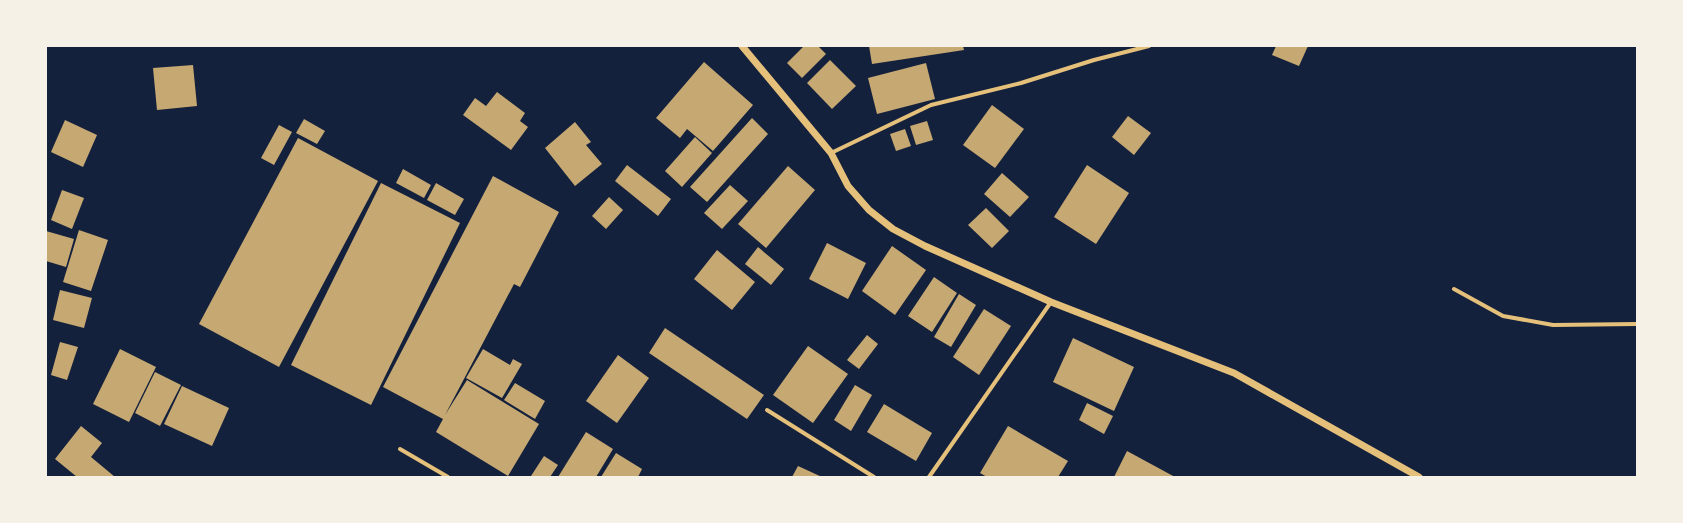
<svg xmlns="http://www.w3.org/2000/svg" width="1683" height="523" font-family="'Varela Round',sans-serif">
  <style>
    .building { fill: #c6a872 }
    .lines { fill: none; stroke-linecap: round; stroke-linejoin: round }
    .minor { stroke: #e5c07b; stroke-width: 4 }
    .tertiary { stroke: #e5c07b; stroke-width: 7 }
  </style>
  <rect width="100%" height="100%" fill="#14213d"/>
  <g class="building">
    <polygon points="804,46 818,46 826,54 802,78 787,63"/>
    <polygon points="869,46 963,46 964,50 872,64"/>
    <polygon points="1276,46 1308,46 1299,66 1272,55"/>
    <polygon points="830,60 856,86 832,109 807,83"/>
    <polygon points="704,62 753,105 713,151 687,129 680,138 656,118"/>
    <polygon points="926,63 935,99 877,114 868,78"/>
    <polygon points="193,65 197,106 157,110 153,68"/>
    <polygon points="497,92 525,113 520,121 528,127 511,150 463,115 475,98 486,106"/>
    <polygon points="992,105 1024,129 995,168 963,145"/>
    <polygon points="1128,116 1151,133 1134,155 1112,137"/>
    <polygon points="752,118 768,134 707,202 690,187"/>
    <polygon points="304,119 325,131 317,144 296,133"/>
    <polygon points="65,120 97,135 83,167 51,152"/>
    <polygon points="927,121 933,140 916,145 910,126"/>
    <polygon points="575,122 591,142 586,145 602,164 575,186 545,148"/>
    <polygon points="279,125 292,132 274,165 261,158"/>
    <polygon points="905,129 911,146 896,151 890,134"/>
    <polygon points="695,137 712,153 682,187 665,171"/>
    <polygon points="298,138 378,181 279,367 199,324"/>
    <polygon points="627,165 671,199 658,216 615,181"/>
    <polygon points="1087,165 1129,193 1096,244 1054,217"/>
    <polygon points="788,166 815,190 766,248 738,224"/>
    <polygon points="403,169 431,185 424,198 396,183"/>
    <polygon points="1002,173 1029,197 1010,217 984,194"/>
    <polygon points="493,176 559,212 520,287 514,284 445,415 467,380 539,424 508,476 436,432 443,419 383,387"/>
    <polygon points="381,183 460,223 371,405 291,365"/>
    <polygon points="436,183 464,199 455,215 427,200"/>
    <polygon points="730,185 748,201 722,229 704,213"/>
    <polygon points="62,190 84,198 72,229 51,220"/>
    <polygon points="609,197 623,210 606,229 592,216"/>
    <polygon points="986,208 1009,231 992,248 968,225"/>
    <polygon points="79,230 108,240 91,291 63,282"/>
    <polygon points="46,231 74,239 66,267 46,261"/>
    <polygon points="827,243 866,263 848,299 809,279"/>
    <polygon points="892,246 926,270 895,315 862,291"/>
    <polygon points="758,247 784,269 771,285 745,264"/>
    <polygon points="717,250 755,282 732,310 694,279"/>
    <polygon points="934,277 957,293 932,332 908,316"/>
    <polygon points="60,290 92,298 84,328 53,320"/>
    <polygon points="959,294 976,305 951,347 934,337"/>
    <polygon points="984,309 1011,326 979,375 953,357"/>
    <polygon points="665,328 764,395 747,419 649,353"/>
    <polygon points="867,335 878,344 859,369 847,360"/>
    <polygon points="1073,338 1134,367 1114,411 1053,382"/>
    <polygon points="60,342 78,347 67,380 51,375"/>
    <polygon points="808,346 848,374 813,423 773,395"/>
    <polygon points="120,349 156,367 129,422 93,404"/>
    <polygon points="483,349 510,365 513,359 522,364 502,398 466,378"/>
    <polygon points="618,355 649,378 617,423 586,401"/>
    <polygon points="155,372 181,385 160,426 135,413"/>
    <polygon points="515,383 545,401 535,419 504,400"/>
    <polygon points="855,385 872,395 851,431 834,420"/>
    <polygon points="182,386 229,408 212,446 164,424"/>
    <polygon points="1087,403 1113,416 1104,434 1079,420"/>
    <polygon points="884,404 932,433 916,461 867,432"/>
    <polygon points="81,426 102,443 91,457 115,477 77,477 55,459"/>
    <polygon points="1008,426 1068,461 1058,477 987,477 980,473"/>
    <polygon points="586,432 613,449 596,477 558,477"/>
    <polygon points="1127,451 1175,477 1114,477"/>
    <polygon points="616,453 642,469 638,477 601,477"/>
    <polygon points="544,456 558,465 550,477 533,477 531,476"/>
    <polygon points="798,466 822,477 792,477"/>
  </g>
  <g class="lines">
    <g class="minor">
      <polyline points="831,153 931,105 1021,83 1094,60 1149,46"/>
      <polyline points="1454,289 1503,316 1553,325 1637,324"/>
      <polyline points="767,410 874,477"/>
      <polyline points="400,449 448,477"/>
      <polyline points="929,477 1051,302"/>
    </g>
    <polyline class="tertiary" points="742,46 831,153 848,186 869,210 893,229 925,246 1051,302 1234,373 1419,477"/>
  </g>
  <rect width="1683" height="523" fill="none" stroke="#f6f1e7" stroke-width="94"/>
</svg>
